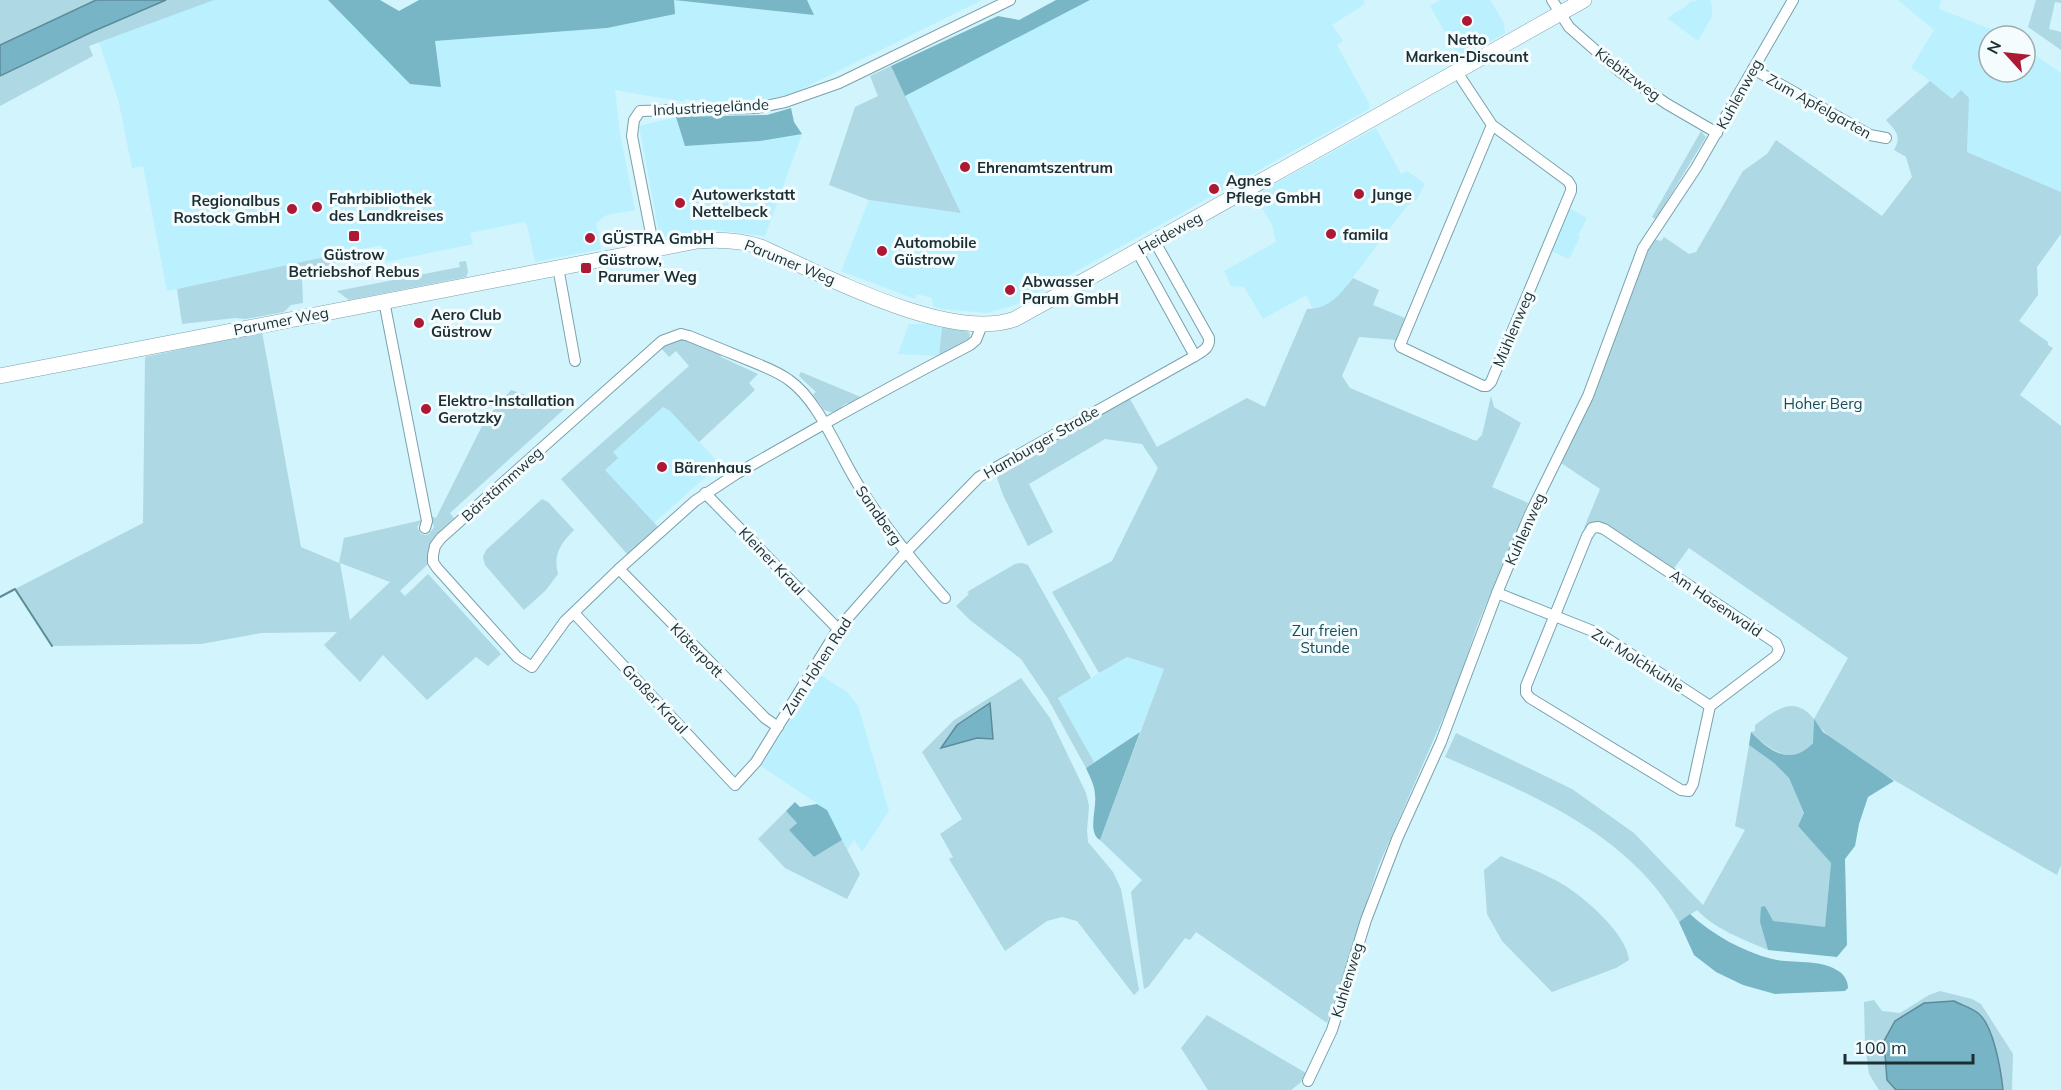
<svg xmlns="http://www.w3.org/2000/svg" width="2061" height="1090" font-family="Mulish,sans-serif">
  <style>
    .built { fill: #bbf0fe }
    .green { fill: #add8e4; fill-rule: evenodd }
    .forest { fill: #78b5c5 }
    .water { fill: #77b4c5; stroke: #5c8c99; stroke-width: 1.5 }
    .lines { fill: none; stroke-linecap: round; stroke-linejoin: round }
    .stream { stroke: #5c8c99; stroke-width: 2 }
    .street-casing { stroke: #79a1ac; stroke-width: 12 }
    .secondary-casing { stroke: #79a1ac; stroke-width: 16 }
    .street { stroke: #fff; stroke-width: 10 }
    .secondary { stroke: #fff; stroke-width: 15 }
    .poi-dot { fill: #ad1834; stroke: #f4fcfe; stroke-width: 2 }
    .labels { text-anchor: middle; dominant-baseline: central; stroke-width: 6; stroke-linejoin: round; paint-order: stroke }
    .poi-label { font-size: 15px; font-weight: bold; fill: #1d2e32; stroke: #f4fcfe; text-anchor: start }
    .street-label { font-size: 15px; fill: #1d2e32; stroke: #f4fcfe }
    .park-label { font-size: 15px; fill: #174c59; stroke: #f4fcfe }
  </style>
  <rect width="100%" height="100%" fill="#d2f4fd"/>
  <g class="built">
    <polygon points="214,0 328,0 410,84 441,86 434,41 607,28 675,14 673,0 814,14 807,0 982,0 792,94 767,99 712,102 685,99 684,102 615,90 620,133 635,210 607,215 596,223 601,249 535,262 527,225 524,222 470,233 473,244 386,262 382,245 167,291 143,166 132,168 119,103 99,42"/>
    <polygon points="1090,0 1363,0 1365,4 1332,25 1343,41 1337,45 1369,103 1369,109 1015,305 987,313 942,309 933,306 932,298 917,294 915,299 841,271 869,200 961,212 905,96"/>
    <polygon points="1440,0 1490,0 1504,23 1505,33 1460,59 1430,6"/>
    <polygon points="1698,0 1710,0 1712,6 1712,16 1698,41 1667,18 1685,7 1691,1 1693,2"/>
    <polygon points="1898,0 1941,0 1939,9 2009,36 1989,36 1989,72 2025,72 2025,48 2061,73 2061,192 1967,152 1968,98 1952,100 1925,77 1911,68 1934,30"/>
    <polygon points="676,117 685,146 760,141 802,134 765,236 715,230 660,238 639,126"/>
    <polygon points="1376,128 1401,174 1407,171 1425,184 1417,199 1407,206 1341,293 1327,306 1313,309 1306,295 1263,319 1244,287 1231,286 1224,271 1276,242 1272,225 1254,195"/>
    <polygon points="1569,208 1587,218 1578,235 1580,237 1569,259 1551,251"/>
    <polygon points="909,324 935,324 942,327 939,356 898,354"/>
    <polygon points="663,407 670,411 720,464 654,523 605,470 617,458 612,452"/>
    <polygon points="1126,657 1164,669 1140,732 1094,762 1058,698"/>
    <polygon points="819,674 847,692 858,706 889,811 862,852 854,840 847,850 827,810 761,766"/>
  </g>
  <g class="green">
    <polygon points="0,0 96,0 0,45"/>
    <polygon points="166,0 214,0 89,46 93,56 0,106 0,76 94,31"/>
    <polygon points="2036,0 2061,0 2061,3 2055,2 2049,29 2061,32 2061,50 2028,27"/>
    <polygon points="891,66 961,213 869,200 829,185 855,107 878,96 870,76"/>
    <path d="M1930,81l22,18 9,-9 8,8 -2,54 94,40v42l-24,33 1,28 -19,26 29,21v3l5,3 -33,47 41,31v439l-4,10c-51,-29 -101,-58 -151,-88 -31,-18 -70,-38 -92,-67 -1,7 1,18 -2,24 -14,27 -48,2 -61,-12l4,-1v-6c21,-15 39,-31 59,-6l34,-61 -159,-110 -17,23 -80,-47 -8,4 16,-39 -39,-26 30,-63 47,-131 15,-30 8,2 3,-4 25,17 7,-2 47,-81 24,-17 9,-14 106,76 30,-39 -6,-20 -12,-7c8,-14 2,-19 -8,-30z"/>
    <polygon points="1701,131 1706,137 1662,209 1656,219 1652,217"/>
    <polygon points="334,255 337,272 302,279 303,303 291,305 284,312 245,319 235,318 182,324 177,289"/>
    <polygon points="466,261 468,272 466,277 349,300 337,291 460,267 459,262"/>
    <path d="M1353,278l26,12 -6,15 32,13 -9,22 -37,-3 -17,39 8,12 126,53 6,-6 9,-39 3,11 27,16 -29,64 36,16 -51,123 -20,60 -79,181 -51,156 -131,-91 -6,8 -5,-2 -37,49 -4,2 -13,-97 11,-12 -42,-40 64,-171 -37,-12 -28,16 -47,-81 60,-31 46,-93 -16,-24 -37,-5 -76,45 24,48 -25,14 -25,-51 -7,-20 134,-76 27,48 90,-49 18,9 42,-98c23,0 33,-15 46,-31z"/>
    <polygon points="942,327 966,330 970,334 969,340 939,356"/>
    <path d="M262,332l39,215 38,16 5,-25 78,-18 -5,7 4,7 4,1 4,-1 5,-7 -5,-12 7,3 49,-98 26,-30 33,11 28,1 -122,111 4,5c-16,15 -27,21 -25,45l-29,28 5,5 23,-22 73,80 -13,12 -12,-9 -49,43 -44,-45 -23,27 -36,-37 13,-13 -76,1 -60,11 -149,2 -37,-57 128,-66 2,-166zM340,563l50,19 -40,38z"/>
    <polygon points="681,339 720,352 721,357 758,374 749,383 755,390 699,442 670,411 663,407 613,452 618,458 605,470 658,527 628,555 561,479 689,366 676,351 669,357 661,348 670,341"/>
    <polygon points="801,372 863,398 849,405 847,403 841,407 842,409 834,413 824,410 813,394 816,392 799,376"/>
    <path d="M542,499l6,3 26,28c-14,14 -21,25 -16,44l-12,16 -22,20 -39,-45 -2,-8 3,-7z"/>
    <polygon points="1022,563 1028,565 1091,678 1058,698 1094,762 1086,768 1048,699 1021,659 970,620 956,606 969,594 967,592 1015,564"/>
    <polygon points="1021,678 1050,718 1086,793 1089,806 1087,831 1088,842 1113,872 1121,889 1139,990 1134,995 1077,921 1062,917 1047,921 1005,951 949,859 953,857 940,834 962,819 922,752 954,720"/>
    <path d="M1456,733l116,56 62,44 69,72 42,-75 -10,-4 14,-81 25,18 15,15 15,35 -6,13 33,37 -6,65 -53,-7 -7,-15 -5,16 8,28c-25,-11 -52,-20 -71,-40l-18,12c-49,-88 -146,-127 -234,-165z"/>
    <polygon points="786,811 797,823 789,830 814,857 842,840 860,874 847,899 785,868 758,839"/>
    <path d="M1501,856c20,9 44,17 63,29 21,13 63,49 65,75l-13,8 -64,24 -50,-51 -15,-27 -3,-44z"/>
    <polygon points="1940,991 1972,999 1981,1004 2013,1054 2012,1090 1879,1090 1869,1074 1865,1045 1864,1002 1874,1000 1882,1011 1900,1013 1929,995"/>
    <polygon points="1207,1015 1306,1073 1300,1083 1291,1090 1208,1090 1181,1048"/>
  </g>
  <g class="forest">
    <polygon points="328,0 380,0 399,11 419,0 807,0 814,15 674,0 675,14 607,28 435,41 441,87 410,84"/>
    <polygon points="1056,0 1090,0 905,96 891,66 998,16 1019,20"/>
    <polygon points="791,108 794,122 802,134 760,141 685,146 676,117 767,115"/>
    <path d="M1814,719l9,13 71,49 -26,16 -9,27 -4,22 -10,13 2,86 -10,12 -69,-7 -8,-28 1,-15 4,-1 8,15 52,6 6,-64 -33,-37 6,-13 -15,-35 -15,-15 -25,-18 2,-13c18,19 40,35 62,11z"/>
    <path d="M1140,732l-40,108c-13,-8 -3,-31 -5,-45 0,-9 -5,-18 -9,-27z"/>
    <polygon points="795,802 800,807 817,804 827,810 842,840 814,857 789,830 797,823 786,811"/>
    <path d="M1690,914c23,21 52,37 82,45 21,5 49,-1 68,13 5,4 8,10 8,16l-3,3 -70,3 -32,-9 -27,-13 -22,-17 -15,-33z"/>
  </g>
  <g class="water">
    <polygon points="96,0 166,0 94,31 0,76 0,45"/>
    <polygon points="990,703 993,739 977,738 941,748 957,725"/>
    <path d="M1954,1001c7,4 19,7 25,13 15,13 22,57 24,76h-107l-9,-10 -3,-39 11,-20 29,-18z"/>
  </g>
  <g class="lines">
    <polyline class="stream" points="0,597 15,589 52,646"/>
    <defs>
      <g id="street">
        <polyline points="1552,0 1569,27 1619,71 1667,104 1717,133"/>
        <polyline points="1753,69 1870,135 1886,138"/>
        <polyline points="1457,72 1492,125 1568,181 1571,186 1571,191 1491,382 1487,386 1483,386 1401,347 1400,345 1492,125"/>
        <polyline points="654,249 632,136 634,120 640,111 756,108 785,102 839,83 1010,0"/>
        <path d="M1137,251l58,105c8,-5 15,-8 14,-18l-54,-96"/>
        <polyline points="558,267 575,361"/>
        <polyline points="384,301 427,521 425,528"/>
        <polyline points="705,493 838,629"/>
        <polygon points="1598,527 1604,529 1776,643 1779,650 1776,656 1710,706 1693,784 1689,791 1681,790 1530,698 1526,693 1526,686 1587,536 1592,528"/>
        <polyline points="619,569 765,718 778,727"/>
        <polyline points="1497,593 1600,634 1710,706"/>
        <path d="M945,598c-31,-35 -61,-72 -86,-112 -21,-33 -39,-84 -70,-106 -12,-9 -27,-14 -41,-20 -20,-8 -39,-16 -59,-24l-8,-2 -19,7 -221,197 -6,8 -2,9v7l4,6 80,89 15,10 33,-46 54,-52 76,-68 41,-27 79,-45c51,-29 103,-57 155,-84l6,-5 6,-15"/>
        <polyline points="574,613 735,785 756,762 838,629 905,553 979,477 1195,356"/>
        <polyline points="1308,1081 1332,1030 1366,920 1397,839 1441,742 1497,593 1530,514 1588,396 1643,248 1696,168 1793,0"/>
      </g>
      <path id="secondary" d="M0,376l697,-135c23,-2 43,-1 64,6 63,28 188,96 254,72l74,-41 495,-278"/>
    </defs>
    <use href="#street" class="street-casing"/>
    <use href="#secondary" class="secondary-casing"/>
    <use href="#street" class="street"/>
    <use href="#secondary" class="secondary"/>
  </g>
  <g class="poi-dot">
    <circle cx="1467" cy="21" r="6"/>
    <circle cx="965" cy="167" r="6"/>
    <circle cx="1214" cy="189" r="6"/>
    <circle cx="1359" cy="194" r="6"/>
    <circle cx="680" cy="203" r="6"/>
    <circle cx="317" cy="207" r="6"/>
    <circle cx="292" cy="209" r="6"/>
    <circle cx="1331" cy="234" r="6"/>
    <rect x="348" y="230" width="12" height="12" rx="3"/>
    <circle cx="590" cy="238" r="6"/>
    <circle cx="882" cy="251" r="6"/>
    <rect x="580" y="262" width="12" height="12" rx="3"/>
    <circle cx="1010" cy="290" r="6"/>
    <circle cx="419" cy="323" r="6"/>
    <circle cx="426" cy="409" r="6"/>
    <circle cx="662" cy="467" r="6"/>
  </g>
  <g class="labels">
    <g class="poi-label">
      <text x="1467" y="39" text-anchor="middle">Netto<tspan x="1467" dy="17">Marken-Discount</tspan></text>
      <text x="977" y="167">Ehrenamtszentrum</text>
      <text x="1226" y="180">Agnes<tspan x="1226" dy="17">Pflege GmbH</tspan></text>
      <text x="692" y="194">Autowerkstatt<tspan x="692" dy="17">Nettelbeck</tspan></text>
      <text x="1371" y="194">Junge</text>
      <text x="329" y="198">Fahrbibliothek<tspan x="329" dy="17">des Landkreises</tspan></text>
      <text x="280" y="200" text-anchor="end">Regionalbus<tspan x="280" dy="17">Rostock GmbH</tspan></text>
      <text x="1343" y="234">famila</text>
      <text x="602" y="238">GÜSTRA GmbH</text>
      <text x="894" y="242">Automobile<tspan x="894" dy="17">Güstrow</tspan></text>
      <text x="354" y="254" text-anchor="middle">Güstrow<tspan x="354" dy="17">Betriebshof Rebus</tspan></text>
      <text x="598" y="259">Güstrow,<tspan x="598" dy="17">Parumer Weg</tspan></text>
      <text x="1022" y="281">Abwasser<tspan x="1022" dy="17">Parum GmbH</tspan></text>
      <text x="431" y="314">Aero Club<tspan x="431" dy="17">Güstrow</tspan></text>
      <text x="438" y="400">Elektro-Installation<tspan x="438" dy="17">Gerotzky</tspan></text>
      <text x="674" y="467">Bärenhaus</text>
    </g>
    <g class="street-label">
      <text transform="translate(1628 74) rotate(37)">Kiebitzweg</text>
      <text transform="translate(1739 94) rotate(-61)">Kuhlenweg</text>
      <text transform="translate(1819 106) rotate(29)">Zum Apfelgarten</text>
      <text transform="translate(711 107) rotate(-3)">Industriegelände</text>
      <text transform="translate(1170 233) rotate(-29)">Heideweg</text>
      <text transform="translate(790 262) rotate(22)">Parumer Weg</text>
      <text transform="translate(281 321) rotate(-11)">Parumer Weg</text>
      <text transform="translate(1513 329) rotate(-67)">Mühlenweg</text>
      <text transform="translate(1041 442) rotate(-30)">Hamburger Straße</text>
      <text transform="translate(502 484) rotate(-42)">Bärstämmweg</text>
      <text transform="translate(879 515) rotate(55)">Sandberg</text>
      <text transform="translate(1525 529) rotate(-66)">Kuhlenweg</text>
      <text transform="translate(772 561) rotate(46)">Kleiner Kraul</text>
      <text transform="translate(1716 603) rotate(34)">Am Hasenwald</text>
      <text transform="translate(697 650) rotate(46)">Klöterpott</text>
      <text transform="translate(1638 660) rotate(32)">Zur Molchkuhle</text>
      <text transform="translate(817 666) rotate(-57)">Zum Hohen Rad</text>
      <text transform="translate(655 699) rotate(47)">Großer Kraul</text>
      <text transform="translate(1347 980) rotate(-73)">Kuhlenweg</text>
    </g>
    <g class="park-label">
      <text x="1823" y="403">Hoher Berg</text>
      <text x="1325" y="630">Zur freien<tspan x="1325" dy="17">Stunde</tspan></text>
    </g>
  </g>
  <g transform="translate(2007 54) rotate(297)"><circle r="28" fill="#f4fcfe" stroke="#9eaaac" stroke-width="1.5"/>
  <path d="M0-4.5L10 22L0 15L-10 22Z" fill="#ad1834"/>
  <text y="-9" font-size="16" font-weight="bold" text-anchor="middle" fill="#1d2e32">N</text>
  </g>
  <path d="M1845 1054v9h128v-9" fill="none" stroke="#1d2e32" stroke-width="3"/>
  <text x="1854" y="1054" font-size="18" fill="#1d2e32" stroke="#f4fcfe" stroke-width="4.5" paint-order="stroke">100 m</text>
</svg>
